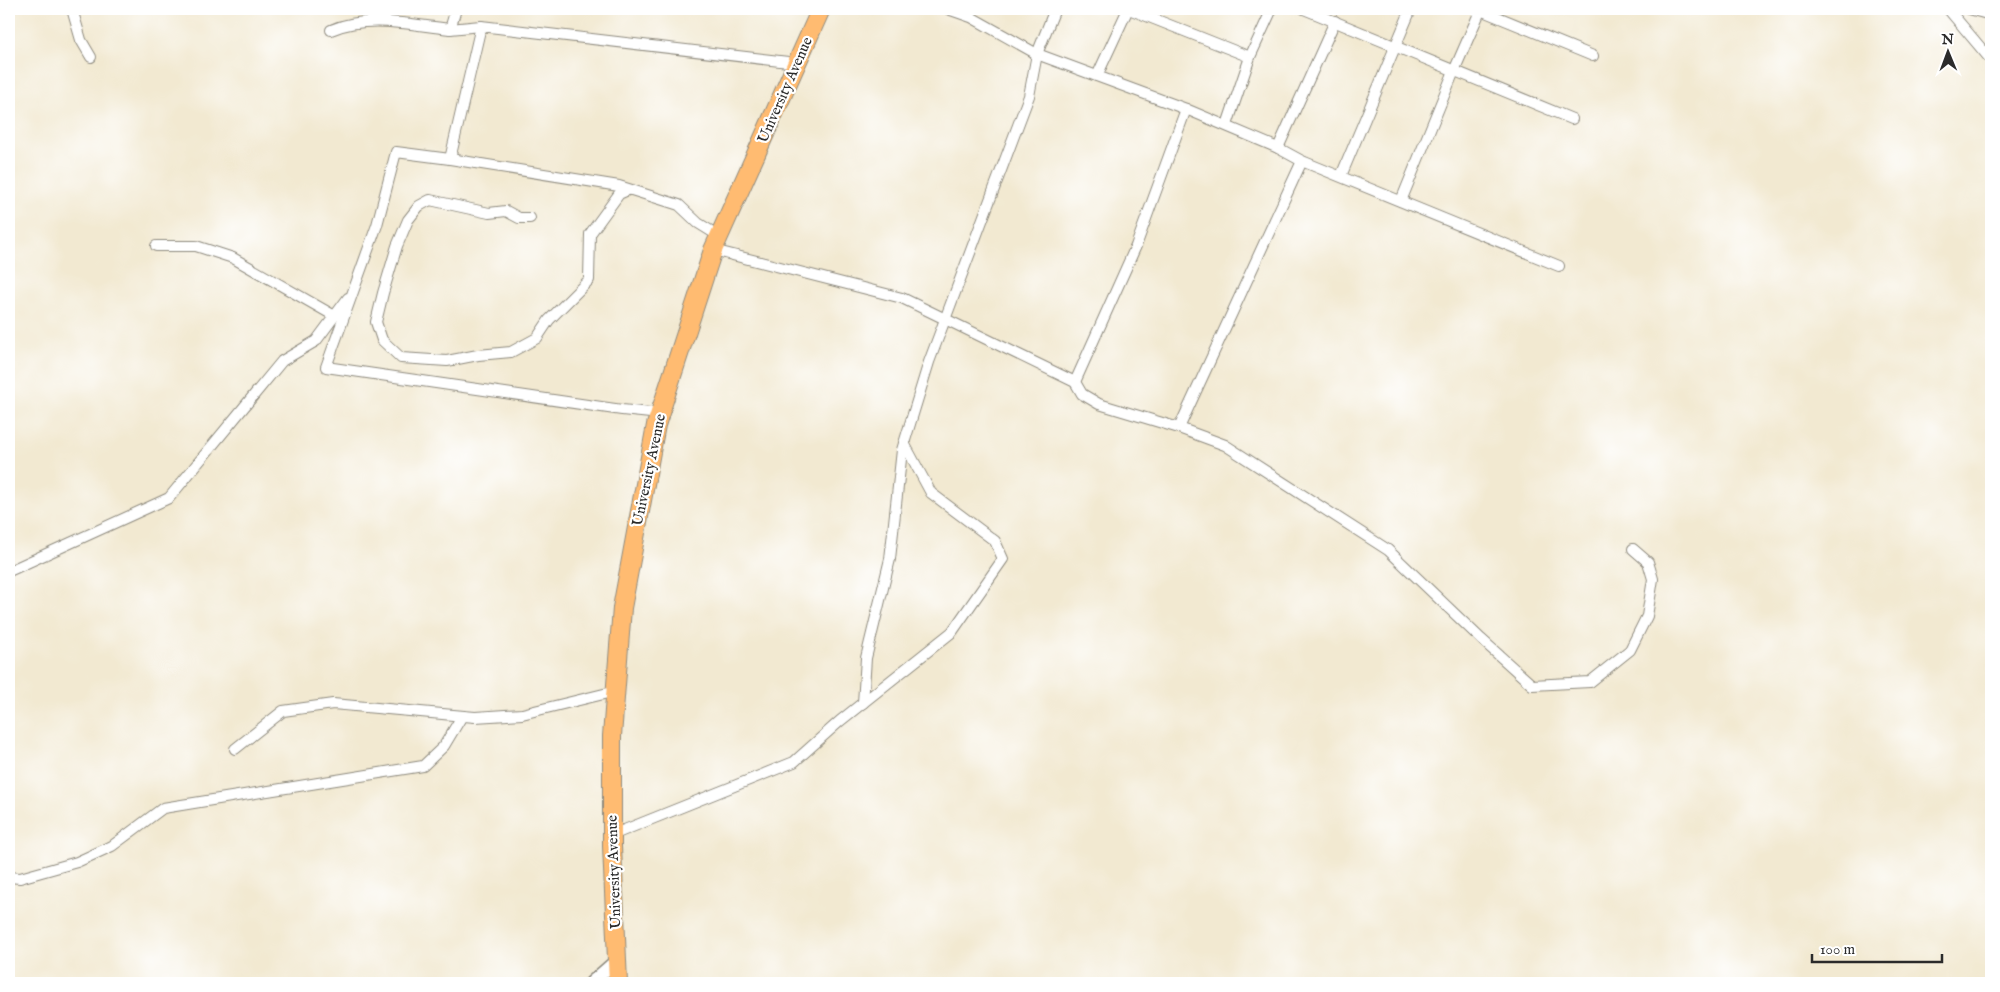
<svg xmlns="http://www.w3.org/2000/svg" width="2000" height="992" font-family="'IM FELL English',serif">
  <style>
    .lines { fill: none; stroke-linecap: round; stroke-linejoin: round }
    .minor-casing { stroke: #8e8a7e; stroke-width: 12 }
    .tertiary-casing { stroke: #8e8a7e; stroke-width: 15 }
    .trunk-casing { stroke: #8e8a7e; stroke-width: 20 }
    .minor { stroke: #fff; stroke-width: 10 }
    .tertiary { stroke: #fff; stroke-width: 12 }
    .trunk { stroke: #ffbb71; stroke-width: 18 }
    .labels { text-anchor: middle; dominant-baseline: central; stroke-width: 4.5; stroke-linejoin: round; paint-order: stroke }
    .street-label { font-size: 15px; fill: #2b2b2b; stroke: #fff }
  </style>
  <rect width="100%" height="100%" fill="#fff"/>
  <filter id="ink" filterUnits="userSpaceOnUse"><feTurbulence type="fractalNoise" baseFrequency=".02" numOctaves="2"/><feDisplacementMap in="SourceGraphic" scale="10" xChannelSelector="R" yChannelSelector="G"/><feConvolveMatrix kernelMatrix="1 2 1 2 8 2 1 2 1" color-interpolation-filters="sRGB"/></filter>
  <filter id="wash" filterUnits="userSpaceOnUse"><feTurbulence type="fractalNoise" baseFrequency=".0096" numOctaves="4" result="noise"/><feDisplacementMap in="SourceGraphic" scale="20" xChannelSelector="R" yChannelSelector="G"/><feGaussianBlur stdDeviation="1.12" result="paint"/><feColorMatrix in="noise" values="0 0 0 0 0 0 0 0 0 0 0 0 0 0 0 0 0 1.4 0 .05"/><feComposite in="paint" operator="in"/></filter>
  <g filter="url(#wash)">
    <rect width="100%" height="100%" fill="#f2e9d1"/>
  </g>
  <g filter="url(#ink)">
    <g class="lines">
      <defs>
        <g id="minor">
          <polyline points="72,9 81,40 91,57"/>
          <polyline points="456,9 450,29 481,26"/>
          <polyline points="948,9 971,17 1037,54 1186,109 1278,148 1302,161 1559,266"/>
          <polyline points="1129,9 1250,57"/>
          <polyline points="1304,9 1572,119"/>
          <polyline points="1478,9 1593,56"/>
          <polyline points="1948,9 1991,60"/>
          <polyline points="1969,9 1991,15"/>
          <path d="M331,30c37,-16 80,-5 119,-1"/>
          <polyline points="1097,76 1128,9"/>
          <polyline points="1227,125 1250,57 1272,9"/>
          <polyline points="1278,148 1335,21"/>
          <polyline points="450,159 481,26 797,63"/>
          <polyline points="1341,176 1411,9"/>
          <polyline points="1401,201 1454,71 1481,9"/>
          <polyline points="530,218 519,218 506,211 489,213 430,200 419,206 408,220 397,246 383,293 376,322 382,340 401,358 447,361 478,355 511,352 537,338 549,320 589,280 590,234 619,194 628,190"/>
          <polyline points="156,246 196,246 233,258 333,315"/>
          <polyline points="713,250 902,298 1075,382 1082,394 1099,404 1179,428 1225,445 1388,550 1481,639 1532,685 1590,682 1630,650 1647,616 1653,579 1648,562 1633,549"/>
          <polyline points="1075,382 1136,246 1186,109"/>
          <polyline points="660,414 622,410 326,367 377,225 396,152 450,159 619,186 679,205 698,223 719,236"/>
          <polyline points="1179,428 1302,161"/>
          <polyline points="9,571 169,498 282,361 316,341 348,298"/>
          <polyline points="863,703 866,658 890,559 902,450 929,362 1029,96 1037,54 1055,9"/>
          <polyline points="235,749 283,711 333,704 475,717 522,714 616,691"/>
          <polyline points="612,835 794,762 840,721 952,632 1003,559 995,541 931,493 904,443"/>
          <polyline points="9,877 20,878 77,862 112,846 163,808 423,766 444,746 462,716"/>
        </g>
        <polyline id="tertiary" points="591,983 616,961"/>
        <polyline id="trunk" points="618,983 612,846 612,736 622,608 656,425 713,250 821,9"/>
      </defs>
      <use href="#minor" class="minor-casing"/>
      <use href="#tertiary" class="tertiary-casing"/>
      <use href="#trunk" class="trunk-casing"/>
      <use href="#minor" class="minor"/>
      <use href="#tertiary" class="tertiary"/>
      <use href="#trunk" class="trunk"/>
    </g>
  </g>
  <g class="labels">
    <g class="street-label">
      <text transform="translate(785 90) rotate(-66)">University Avenue</text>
      <text transform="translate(649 470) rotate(-78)">University Avenue</text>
      <text transform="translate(614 872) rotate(-92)">University Avenue</text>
    </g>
  </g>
  <rect width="2000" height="992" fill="none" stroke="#fff" stroke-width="30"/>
  <g transform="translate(1948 52) rotate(359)" stroke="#ffffff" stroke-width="4" paint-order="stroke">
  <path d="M0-4L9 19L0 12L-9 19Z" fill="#2b2b2b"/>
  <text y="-8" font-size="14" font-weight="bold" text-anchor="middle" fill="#2b2b2b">N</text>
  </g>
  <path d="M1812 954v8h130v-8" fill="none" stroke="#2b2b2b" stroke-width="2.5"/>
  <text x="1820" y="954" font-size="15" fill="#2b2b2b" stroke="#ffffff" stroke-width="4" paint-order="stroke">100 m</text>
</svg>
